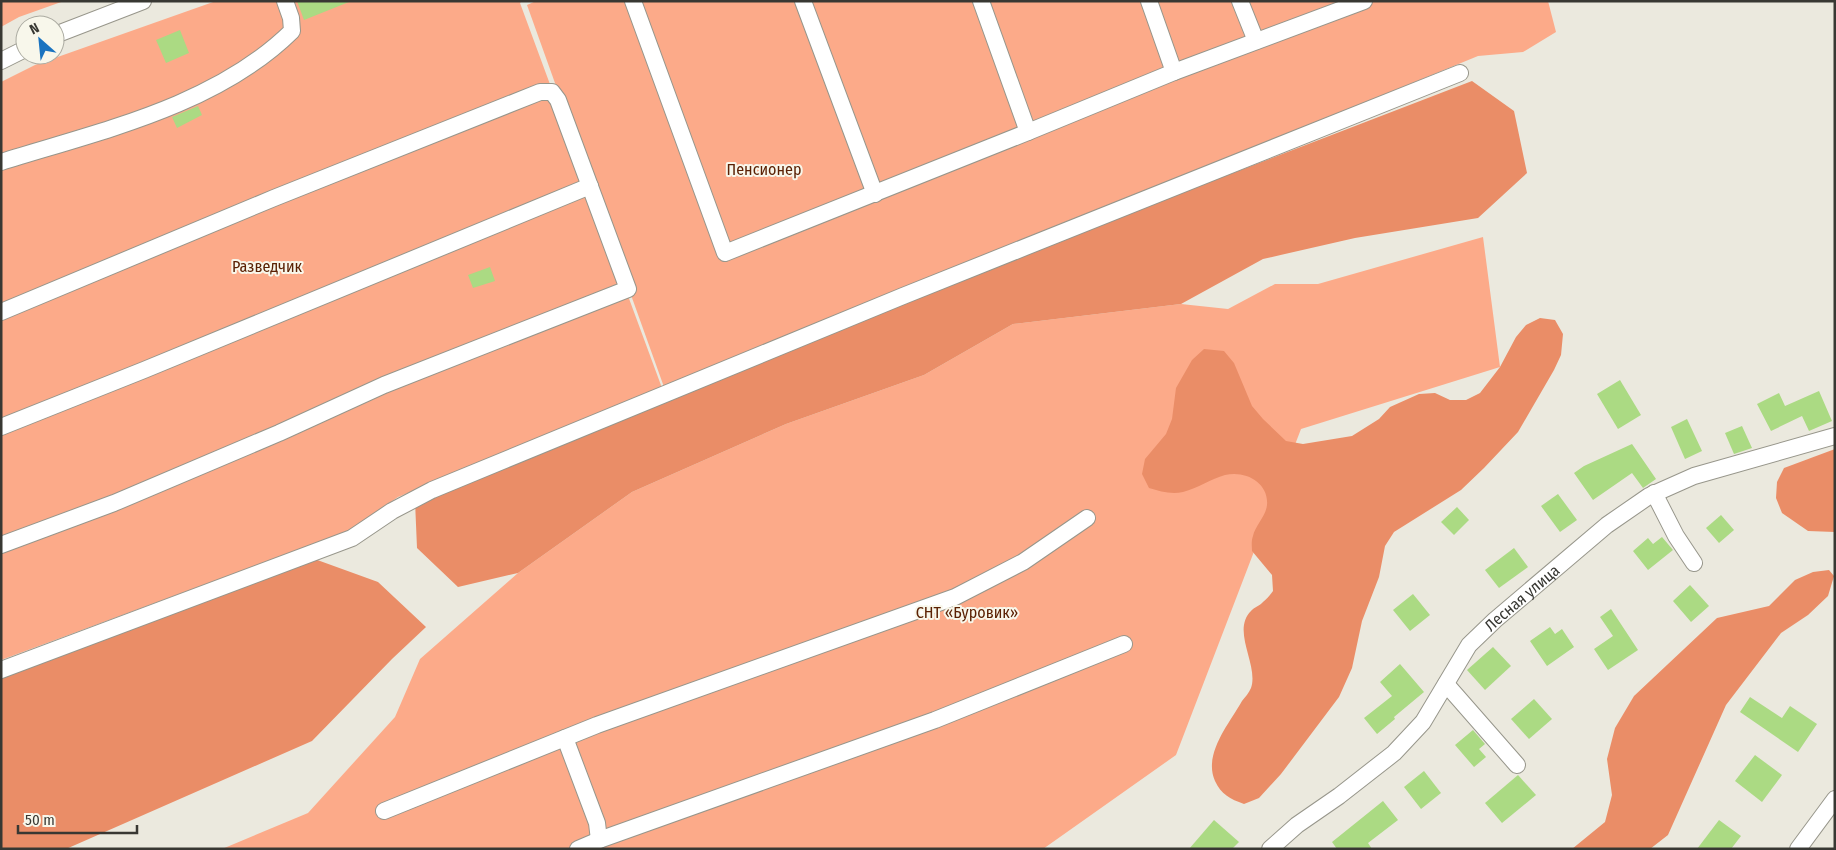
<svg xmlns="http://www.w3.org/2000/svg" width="1836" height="850" font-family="'Fira Sans Condensed',sans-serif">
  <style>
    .green { fill: #fcaa89 }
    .forest { fill: #ea8d67 }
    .building { fill: #abda83 }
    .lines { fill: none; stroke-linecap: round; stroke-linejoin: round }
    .minor-casing { stroke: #97968b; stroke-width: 18 }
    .path { stroke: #a1a097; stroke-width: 3; stroke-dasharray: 2.5 2.5; stroke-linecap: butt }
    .minor { stroke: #fff; stroke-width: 16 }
    .labels { text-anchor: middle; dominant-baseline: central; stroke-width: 4; stroke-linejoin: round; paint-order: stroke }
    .park-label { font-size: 16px; fill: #5b2104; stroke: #f8f7eb }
    .street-label { font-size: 16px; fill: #383833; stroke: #f8f7eb }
  </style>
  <rect width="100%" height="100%" fill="#ebe9de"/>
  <g class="green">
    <polygon points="1,1 64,1 19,17 1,27"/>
    <polygon points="216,1 522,1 520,3 662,388 398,497 349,531 1,660 1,82 35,65"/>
    <polygon points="536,1 1548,1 1556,32 1523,52 1478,56 902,293 664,387 527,5"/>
    <polygon points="1483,237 1500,367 1301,429 1176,755 1043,849 222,849 308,813 395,717 420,659 518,573 632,492 786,424 924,375 1013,324 1181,304 1228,309 1275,284 1318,284"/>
  </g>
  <g class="forest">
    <polygon points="1472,81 1514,111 1527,173 1478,218 1355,238 1263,259 1181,304 1013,324 924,375 786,424 632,492 518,573 458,587 417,548 415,501 905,299"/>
    <path d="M1540,318l15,2 8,14 -2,21 -7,15 -36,62 -34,36 -23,22 -67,42 -9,14 -6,31 -17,44 -10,47 -13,29 -58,77 -22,24 -15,6c-14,-5 -23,-10 -29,-23 -12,-27 14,-57 27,-80 3,-4 7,-8 9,-13 8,-23 -20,-57 0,-77 3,-4 9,-5 12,-9 4,-3 7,-7 10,-11l-1,-16 -20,-24c0,-4 -1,-10 1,-15 2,-10 13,-20 14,-31 2,-22 -21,-35 -42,-30 -14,4 -27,13 -42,17 -12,3 -23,-1 -34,-4l-7,-14 3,-15 21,-25 6,-15 4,-31 16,-28 12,-11 20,2 10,12 18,43 11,13 23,22 17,3 49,-8 27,-17 11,-12 29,-13 16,-1 15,7h16l14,-7 20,-26 16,-30 10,-12z"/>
    <polygon points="1835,449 1835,532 1808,531 1782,513 1776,498 1777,482 1784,468"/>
    <polygon points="309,557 378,582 426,627 392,659 312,741 66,849 1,849 1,679"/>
    <polygon points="1829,570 1834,576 1828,596 1808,615 1781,633 1726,705 1668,835 1650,849 1572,849 1605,822 1612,795 1607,759 1615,728 1634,696 1717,618 1769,606 1795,580 1813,572"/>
  </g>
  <g class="building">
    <polygon points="297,1 348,1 349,2 304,20"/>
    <polygon points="180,30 189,53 166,63 156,40"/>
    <polygon points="198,106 202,115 177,128 172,117"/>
    <polygon points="490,267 495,281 473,288 468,275"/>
    <polygon points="1620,380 1641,415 1618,429 1597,394"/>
    <polygon points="1819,391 1832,421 1809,431 1802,416 1771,431 1757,404 1779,393 1785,406"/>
    <polygon points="1687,419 1702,451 1685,459 1671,427"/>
    <polygon points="1742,426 1752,448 1734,454 1725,433"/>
    <polygon points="1632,444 1656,479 1643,488 1632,473 1593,500 1574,473 1584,466"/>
    <polygon points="1558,494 1577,520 1560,532 1541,506"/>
    <polygon points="1457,507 1469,520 1454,535 1441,522"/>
    <polygon points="1721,515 1734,530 1719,543 1706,528"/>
    <polygon points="1662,537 1673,550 1648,570 1633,551 1648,538 1653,544"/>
    <polygon points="1514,548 1528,567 1499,588 1485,570"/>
    <polygon points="1690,585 1709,606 1691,622 1673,601"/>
    <polygon points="1413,594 1430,615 1410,631 1393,610"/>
    <polygon points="1611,609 1638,650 1608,670 1594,649 1613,636 1600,617"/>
    <polygon points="1550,627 1555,634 1562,629 1574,647 1547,666 1530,641"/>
    <polygon points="1493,647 1511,666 1485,690 1467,670"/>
    <polygon points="1400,664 1424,692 1394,717 1395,719 1377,734 1364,718 1392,696 1380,682"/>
    <polygon points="1750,697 1782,718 1790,706 1817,724 1798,752 1740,712"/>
    <polygon points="1534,699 1552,719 1529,739 1511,719"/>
    <polygon points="1473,730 1485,744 1479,749 1486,757 1474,767 1455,745"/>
    <polygon points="1755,755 1782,775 1762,802 1735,781"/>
    <polygon points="1424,771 1441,793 1421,809 1404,787"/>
    <polygon points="1518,775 1536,795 1502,823 1485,803"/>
    <polygon points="1383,801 1398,820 1368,843 1372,849 1337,849 1332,842"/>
    <polygon points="1214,820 1239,842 1232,849 1189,849"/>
    <polygon points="1719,820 1741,836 1731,849 1697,849"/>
  </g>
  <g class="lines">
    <defs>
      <g id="minor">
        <polyline points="633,1 725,253 1028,132 1174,72 1364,1"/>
        <polyline points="803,1 875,194"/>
        <polyline points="981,1 1028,132"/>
        <polyline points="1149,1 1174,72"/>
        <polyline points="1240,1 1256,41"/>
        <polyline points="55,35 143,1"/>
        <polyline points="1,61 25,49"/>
        <path d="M1,162c99,-31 215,-56 291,-131l-1,-13 -6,-17"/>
        <polyline points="1,312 274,198 540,92 552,92 558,100 628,289 384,385 279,433 114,503 1,545"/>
        <polyline points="1,427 144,370 590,186"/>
        <polyline points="1654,493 1676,536 1694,563"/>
        <polyline points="1,670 352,538 392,511 432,490 903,296 1460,73"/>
        <polyline points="1446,684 1517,765"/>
        <polyline points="565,738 597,823 599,840"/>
        <polyline points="384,811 597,725 955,597 1023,562 1087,518"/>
        <polyline points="578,849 599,840 935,720 1124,644"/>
        <path id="s1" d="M1270,849l27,-24 42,-29 55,-43 29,-31 46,-77 26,-25 112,-95 42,-29 45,-20 141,-40"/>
        <polyline points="1798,849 1835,799"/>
      </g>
    </defs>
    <use href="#minor" class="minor-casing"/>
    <polyline class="path" points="39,25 45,22"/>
    <use href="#minor" class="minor"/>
  </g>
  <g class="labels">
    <g class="park-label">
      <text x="764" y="169">Пенсионер</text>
      <text x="267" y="266">Разведчик</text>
      <text x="967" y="612">СНТ «Буровик»</text>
    </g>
    <g class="street-label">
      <text stroke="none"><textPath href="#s1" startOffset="360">Лесная улица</textPath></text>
    </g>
  </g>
  <rect width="1836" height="850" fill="none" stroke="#383833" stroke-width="5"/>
  <g transform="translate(40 40) rotate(333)"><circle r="24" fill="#f8f7eb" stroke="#ababa1"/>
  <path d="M0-4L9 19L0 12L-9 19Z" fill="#1a73c0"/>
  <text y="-8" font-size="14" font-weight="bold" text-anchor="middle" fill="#383833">N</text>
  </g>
  <path d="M18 825v8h119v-8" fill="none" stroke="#383833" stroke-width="2.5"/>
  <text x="25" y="825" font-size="15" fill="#383833" stroke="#f8f7eb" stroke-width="4" paint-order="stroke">50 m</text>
</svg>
